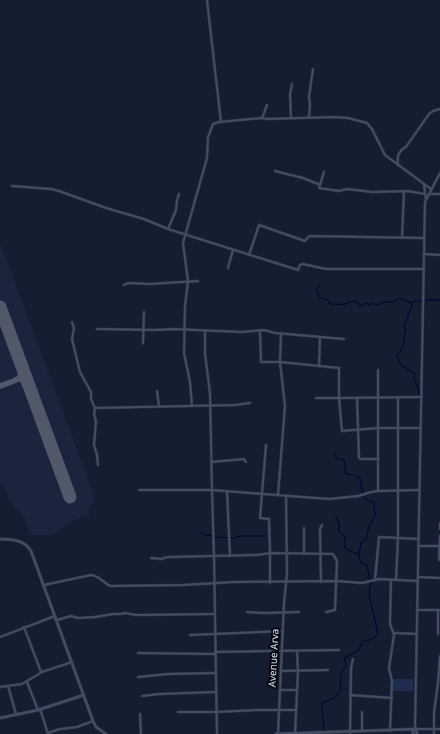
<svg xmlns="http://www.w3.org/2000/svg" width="440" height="734" font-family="'Noto Sans',sans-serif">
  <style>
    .built { fill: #1a243d }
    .green { fill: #1e2c4e }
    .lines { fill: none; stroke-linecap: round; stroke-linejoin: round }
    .stream { stroke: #01002d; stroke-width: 1 }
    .taxiway { stroke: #505869; stroke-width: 5.5 }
    .runway { stroke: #505869; stroke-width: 13 }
    .minor-casing { stroke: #333747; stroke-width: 3 }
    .tertiary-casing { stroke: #333747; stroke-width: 3.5 }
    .minor { stroke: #424c62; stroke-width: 2 }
    .tertiary { stroke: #424c62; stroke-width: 2.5 }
    .labels { text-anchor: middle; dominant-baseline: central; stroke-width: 4; stroke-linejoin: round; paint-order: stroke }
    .street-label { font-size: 10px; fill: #dde3f0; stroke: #050810 }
  </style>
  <rect width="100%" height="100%" fill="#151d30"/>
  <polygon class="built" points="0,242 95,498 93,503 90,506 89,515 73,520 53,535 30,535 24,516 12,504 0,481"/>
  <polygon class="green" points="393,679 413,679 413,691 392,691"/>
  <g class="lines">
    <g class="stream">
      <path d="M319,285l-3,6 2,1 1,5 9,3 2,4c3,0 12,1 15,0 4,-1 8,-3 12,-3l2,3 3,2 4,-3 3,2c5,-3 4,-1 9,0l6,-3h10l4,-3"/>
      <polyline points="401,299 411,303"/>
      <polyline points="425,300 440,300"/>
      <path d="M420,402l-1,-11 -5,-13 1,-4 -9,-6 -5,-2 -4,-10c8,-9 6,-17 9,-27l-2,-3 4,-9v-3l4,-7v-5l10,-2"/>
      <polyline points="335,455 337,459 344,460 346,474 352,475"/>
      <polyline points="356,476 360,478 362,490 363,491 363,493"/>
      <polyline points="200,532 202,534 212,536"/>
      <polyline points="215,537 234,538 241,536 265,536"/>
      <polyline points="359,555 361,543 366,540 369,526 376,514 374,508 374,503 371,501 365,499 364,496"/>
      <path d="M323,731c2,-10 -2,-18 -1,-28l12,-5 7,-8 -1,-14 6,-11 -2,-7 14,-7 5,-10c6,-1 12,-1 15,-8l-8,-34 -1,-7 2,-9 -4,-17 -6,-3 -3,-9 -12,-5 -2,-6 1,-6 -6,-5v-8l-3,-7"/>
    </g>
    <g class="taxiway">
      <polyline points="19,379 25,381 28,384"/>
      <path d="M0,386c10,-4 22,-5 23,-17"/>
    </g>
    <polyline class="runway" points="0,307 70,497"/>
    <defs>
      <g id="minor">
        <polyline points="207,0 221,122"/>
        <polyline points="309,117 310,105 309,97 313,69"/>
        <polyline points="262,118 267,105"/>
        <polyline points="291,118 290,94 292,84"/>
        <path d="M398,165c-1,-8 0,-14 8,-18l23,-33 4,-3 7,-2"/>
        <polyline points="275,171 303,178 318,184 320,185 319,188 339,191 347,189 372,192 408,191 425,194"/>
        <polyline points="440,173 425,202 415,726 416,729 440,729"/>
        <polyline points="320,185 324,172"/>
        <polyline points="424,185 426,199"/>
        <polyline points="12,186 51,189 59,191 106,208 144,219 168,229 298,270 300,265 303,264 326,269 424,269"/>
        <polyline points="429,194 440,194"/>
        <polyline points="168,229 176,210 177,200 179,194"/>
        <polyline points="402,238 404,191"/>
        <polyline points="424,254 440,255"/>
        <polyline points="249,255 259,225 305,241 309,236 424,238"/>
        <polyline points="228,268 233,250"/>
        <polyline points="124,285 128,283 150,284 198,281"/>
        <polyline points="72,322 74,328 72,339 80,372 91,392 91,399 95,408 94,414 96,421 94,445 97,455 98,465"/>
        <polyline points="97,329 155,330 173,329 241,332 264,330 275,333 344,339"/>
        <polyline points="205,331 205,354 210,393 212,490 329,499 358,496 371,492 378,491 419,490"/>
        <polyline points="260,331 261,362 280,362 281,333"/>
        <polyline points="143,343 144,312"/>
        <polyline points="319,366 320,337"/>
        <polyline points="378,370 378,491"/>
        <polyline points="157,391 159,406"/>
        <polyline points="357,398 359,458 361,459 378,459"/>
        <polyline points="192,406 190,382 184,353 185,306 188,281 183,243 207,158 208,137 213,124 219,122 262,118 267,119 334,117 348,118 367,123 372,129 385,155 431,189"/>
        <polyline points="95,408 235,405 250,403"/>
        <polyline points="421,428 378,428 342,431 339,398 421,397"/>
        <polyline points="266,445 260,518 269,519 270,553 270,583"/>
        <polyline points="211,462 244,459 246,462"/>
        <polyline points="139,490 212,490 214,556 217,734"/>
        <polyline points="227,491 230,556"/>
        <polyline points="278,495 285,406 280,362 339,368 339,398 316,398"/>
        <polyline points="440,523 440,529"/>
        <polyline points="304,528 304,554"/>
        <polyline points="398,538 398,397"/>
        <polyline points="418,546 439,546"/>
        <polyline points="151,558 161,559 168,557 258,555 270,553 333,554 337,561 335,610 326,612"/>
        <polyline points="439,560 440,536"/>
        <polyline points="418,577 440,578"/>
        <polyline points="375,580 379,537 419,539"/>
        <polyline points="396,580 398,538"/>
        <polyline points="321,582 320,529 322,525"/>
        <path d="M44,585l47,-10c8,1 12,7 19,11l73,-1 51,-3 103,-1 25,2 17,-4 39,2"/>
        <polyline points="417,610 440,610"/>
        <polyline points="247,612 264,613 299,612"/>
        <polyline points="57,620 71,616 78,618 95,617 113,614 121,614 125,613 136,615 215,614"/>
        <polyline points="24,627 41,672"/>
        <polyline points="394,633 417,634"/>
        <polyline points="438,634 438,610"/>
        <polyline points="190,635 283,631"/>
        <polyline points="0,637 55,616"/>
        <polyline points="215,652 339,650"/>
        <polyline points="138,653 215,654"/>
        <polyline points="281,671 328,670"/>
        <polyline points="138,677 168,674 216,673"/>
        <polyline points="27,682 38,710"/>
        <polyline points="8,686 16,714"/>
        <polyline points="0,687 22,684 42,672 72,662"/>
        <polyline points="280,690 296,690"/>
        <polyline points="350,695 392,698"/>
        <polyline points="142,696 159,694 216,692"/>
        <polyline points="40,709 48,734"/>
        <polyline points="178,712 216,712 256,710 295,710"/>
        <polyline points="362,712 362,731"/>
        <polyline points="140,714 141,734"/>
        <polyline points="390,731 392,681 389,668 394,635 390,624 391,580"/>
        <polyline points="48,733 60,729 77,727 93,721"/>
        <polyline points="278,734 284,603 287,573 286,496"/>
        <polyline points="295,734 298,671 297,651"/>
        <polyline points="350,734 351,668 353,659"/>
        <polyline points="434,734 434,712 438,683 440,656"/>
      </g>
      <g id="tertiary">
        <path d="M0,539c13,1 23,0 31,12l62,170 3,6 10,7"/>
        <polyline points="0,718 38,710 84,695"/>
        <polyline points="413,729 413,734"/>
        <polyline points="276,734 416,729 417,734"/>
      </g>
    </defs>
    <use href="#minor" class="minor-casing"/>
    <use href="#tertiary" class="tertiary-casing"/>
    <use href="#minor" class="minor"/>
    <use href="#tertiary" class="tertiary"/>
  </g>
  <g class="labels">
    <g class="street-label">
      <text transform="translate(273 658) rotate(-87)">Avenue Arva</text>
    </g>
  </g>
</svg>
